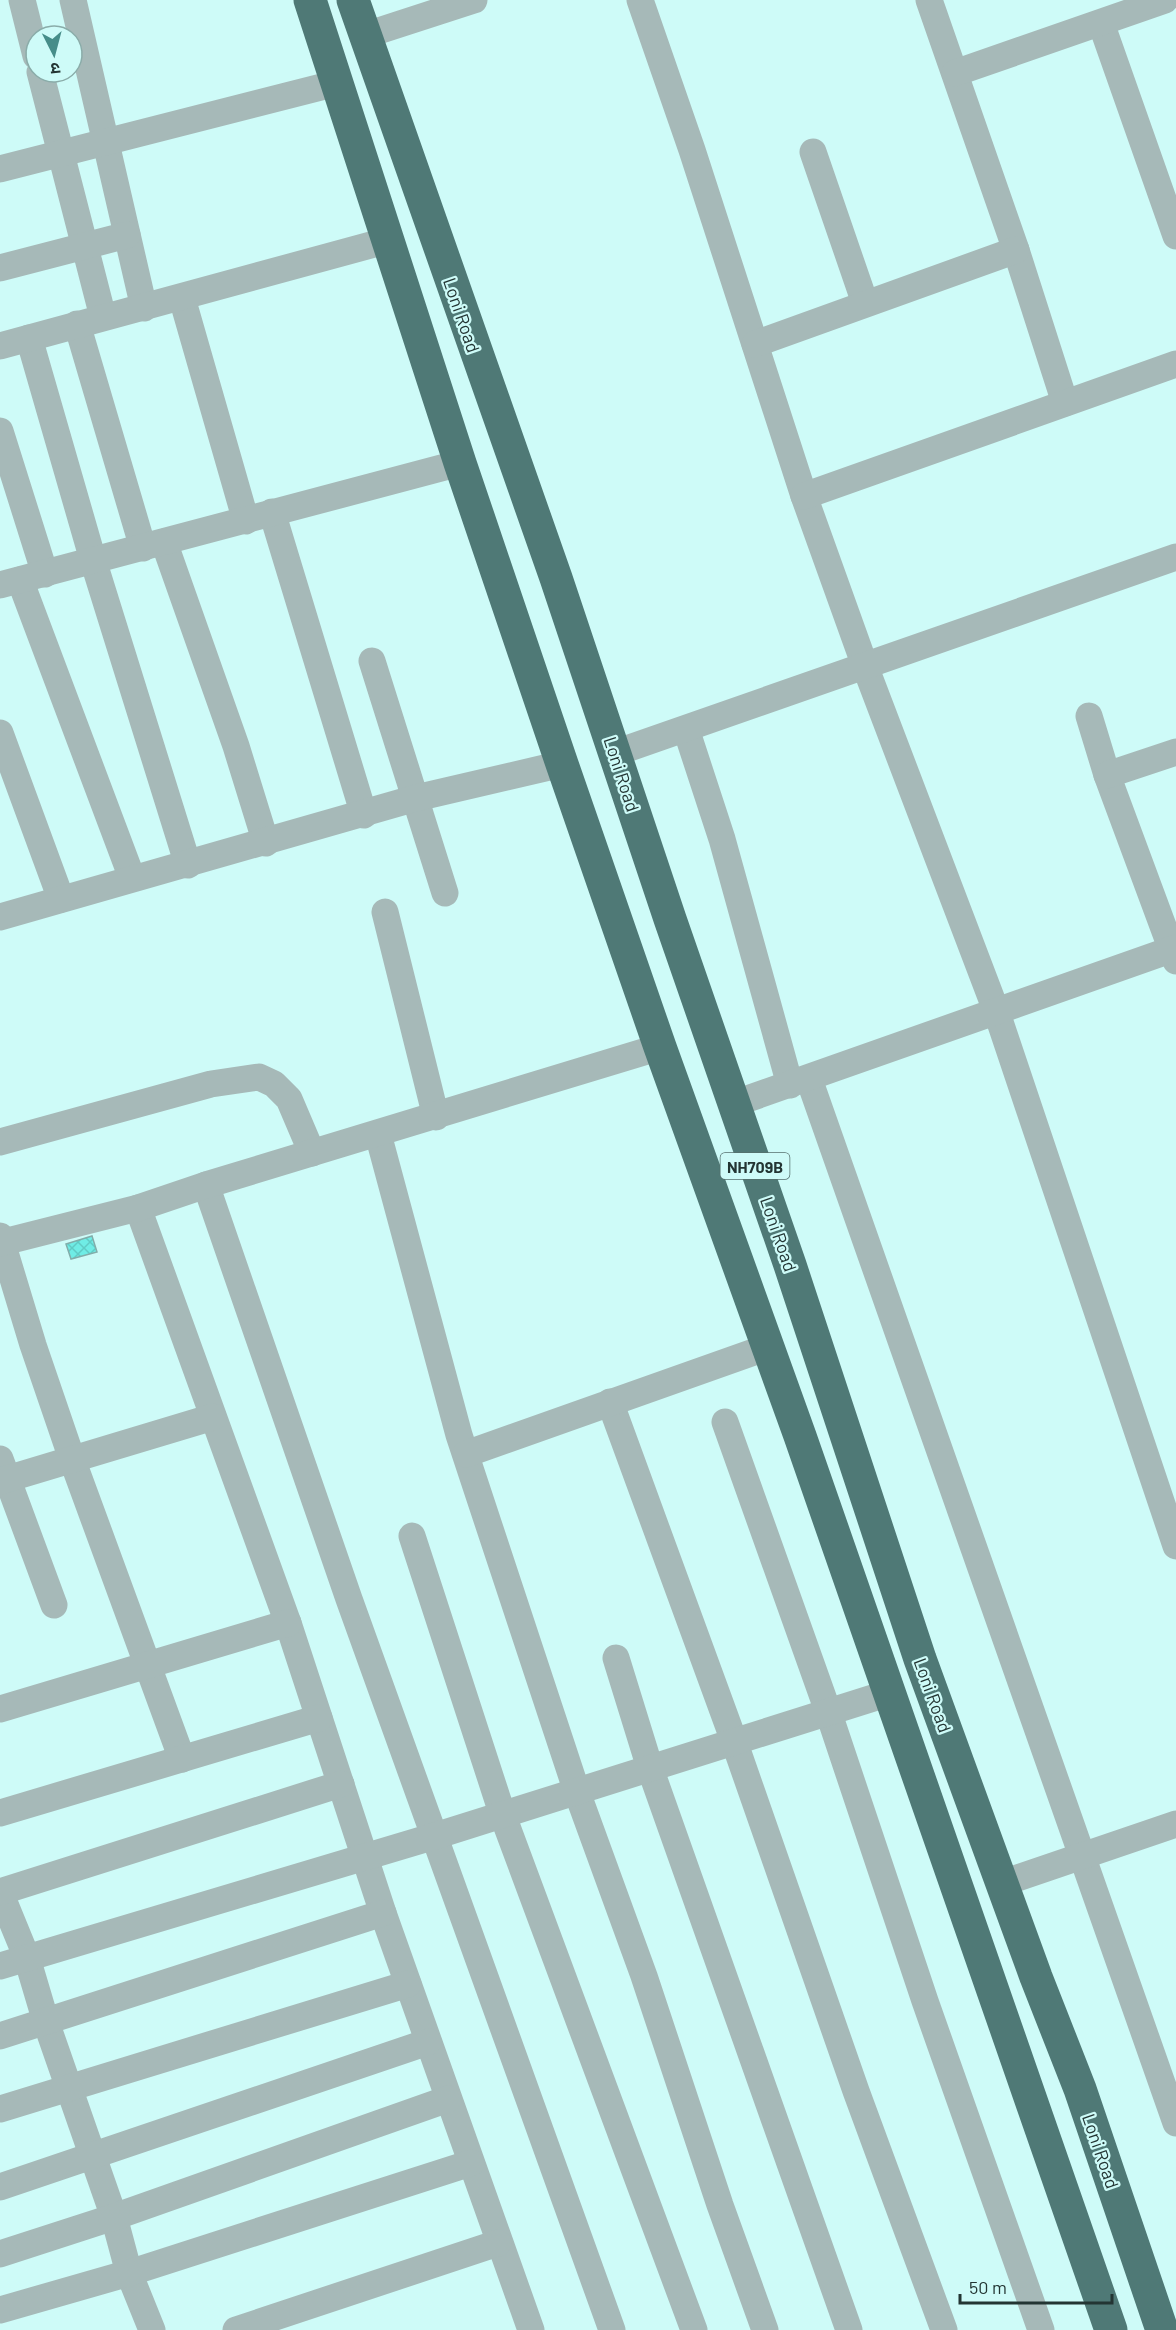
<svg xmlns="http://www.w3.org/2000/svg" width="1176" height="2330" font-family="Barlow,'Noto Sans Devanagari',sans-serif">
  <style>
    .building { fill: url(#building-cross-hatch); stroke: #82adaa; stroke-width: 1.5 }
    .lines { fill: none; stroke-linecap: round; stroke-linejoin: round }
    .minor { stroke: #a6b9b8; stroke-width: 27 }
    .highway { stroke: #4f7976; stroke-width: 33 }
    .labels { text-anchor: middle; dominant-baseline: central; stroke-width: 4.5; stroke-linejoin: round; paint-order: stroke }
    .shield { fill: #cefbf8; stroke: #56706e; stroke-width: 1.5 }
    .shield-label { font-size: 16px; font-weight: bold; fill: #233533 }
    .street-label { font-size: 18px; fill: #233533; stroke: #cefbf8 }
  </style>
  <defs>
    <pattern id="building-cross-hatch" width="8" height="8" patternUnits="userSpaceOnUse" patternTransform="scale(1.5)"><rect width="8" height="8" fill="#6fece5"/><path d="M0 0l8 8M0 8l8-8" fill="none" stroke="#60cbc5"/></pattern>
  </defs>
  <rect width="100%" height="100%" fill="#cefbf8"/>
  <polygon class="building" points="92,1236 97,1252 71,1259 66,1244"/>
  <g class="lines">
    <g class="minor">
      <polyline points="22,0 36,56"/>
      <polyline points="73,0 144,308"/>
      <polyline points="640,0 692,150 804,496 865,666 997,1013 1176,1546"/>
      <polyline points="929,0 1016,250 1065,403"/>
      <polyline points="1101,23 1176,236"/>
      <polyline points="366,35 474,0"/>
      <polyline points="40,72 103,317"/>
      <polyline points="955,73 1165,0"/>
      <polyline points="813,152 865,303"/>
      <polyline points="0,169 337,83"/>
      <polyline points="0,268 127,235"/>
      <polyline points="182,298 246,521"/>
      <polyline points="77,324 143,548"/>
      <polyline points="29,338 93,560 188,865"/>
      <polyline points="755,344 1016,250"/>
      <polyline points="0,346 389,240"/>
      <polyline points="0,431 45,574"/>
      <polyline points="804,496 1176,364"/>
      <polyline points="272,512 364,815"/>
      <polyline points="164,542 236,746 266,843"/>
      <polyline points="20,580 132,878"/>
      <polyline points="0,585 460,463"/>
      <polyline points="372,661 445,893"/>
      <polyline points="1089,716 1107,775 1176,961"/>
      <polyline points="686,729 722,839 790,1085"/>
      <polyline points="0,733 61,899"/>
      <polyline points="615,753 1176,557"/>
      <polyline points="1107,775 1176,752"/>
      <polyline points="385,912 436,1117"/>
      <polyline points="0,917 416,798 562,764"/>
      <polyline points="809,1079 1176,2123"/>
      <polyline points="733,1104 1176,948"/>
      <polyline points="378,1134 459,1435 577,1792 644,1976 720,2205 765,2330"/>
      <polyline points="0,1142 211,1084 259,1077 274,1084 289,1099 312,1153"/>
      <polyline points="206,1185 349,1599 612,2330"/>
      <polyline points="138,1208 288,1623 383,1913 531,2330"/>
      <polyline points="0,1236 33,1345 72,1459 182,1759"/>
      <polyline points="0,1243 138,1208 206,1185 660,1047"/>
      <polyline points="610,1402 734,1741 856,2091 944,2330"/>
      <polyline points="725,1422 829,1714 925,2001 1041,2330"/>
      <polyline points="466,1454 768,1347"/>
      <polyline points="0,1459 54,1605"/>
      <polyline points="0,1481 213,1417"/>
      <polyline points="412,1536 503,1816 694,2330"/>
      <polyline points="616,1658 650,1768 849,2330"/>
      <polyline points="0,1709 288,1623"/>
      <polyline points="0,1813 319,1718"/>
      <polyline points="1003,1883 1176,1824"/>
      <polyline points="0,1892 27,1958 46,2022 114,2217 129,2273 152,2330"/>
      <polyline points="0,1892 341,1784"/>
      <polyline points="0,1966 435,1836 889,1693"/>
      <polyline points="0,2036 383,1913"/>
      <polyline points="0,2109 408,1984"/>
      <polyline points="0,2187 428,2042"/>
      <polyline points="0,2254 114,2217 448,2099"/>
      <polyline points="0,2310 129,2273 471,2163"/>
      <polyline points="236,2330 498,2243"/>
    </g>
    <g class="highway">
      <polyline points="310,0 460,463 562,764 660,1047 800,1436 1111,2330"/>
      <polyline points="353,0 556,578 670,919 790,1265 920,1659 1036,1977 1080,2089 1162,2330"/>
    </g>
  </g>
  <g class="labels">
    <rect class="shield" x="720.5" y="1153" width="69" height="26" rx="4.5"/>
    <g class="shield-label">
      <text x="755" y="1166">NH709B</text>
    </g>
    <g class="street-label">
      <text transform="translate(462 315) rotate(71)">Loni Road</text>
      <text transform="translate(622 774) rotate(72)">Loni Road</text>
      <text transform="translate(779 1234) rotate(71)">Loni Road</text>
      <text transform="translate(933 1695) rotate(70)">Loni Road</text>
      <text transform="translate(1101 2151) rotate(71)">Loni Road</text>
    </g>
  </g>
  <g transform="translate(54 54) rotate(174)"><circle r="28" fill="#cefbf8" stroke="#8aaca9" stroke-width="1.5"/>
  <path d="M0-4.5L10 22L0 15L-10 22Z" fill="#468d89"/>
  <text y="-9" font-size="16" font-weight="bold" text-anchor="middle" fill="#233533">उ</text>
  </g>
  <path d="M960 2294v9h152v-9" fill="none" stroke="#233533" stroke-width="3"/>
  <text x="969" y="2294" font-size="18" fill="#233533" stroke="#cefbf8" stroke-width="4.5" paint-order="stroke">50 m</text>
</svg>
